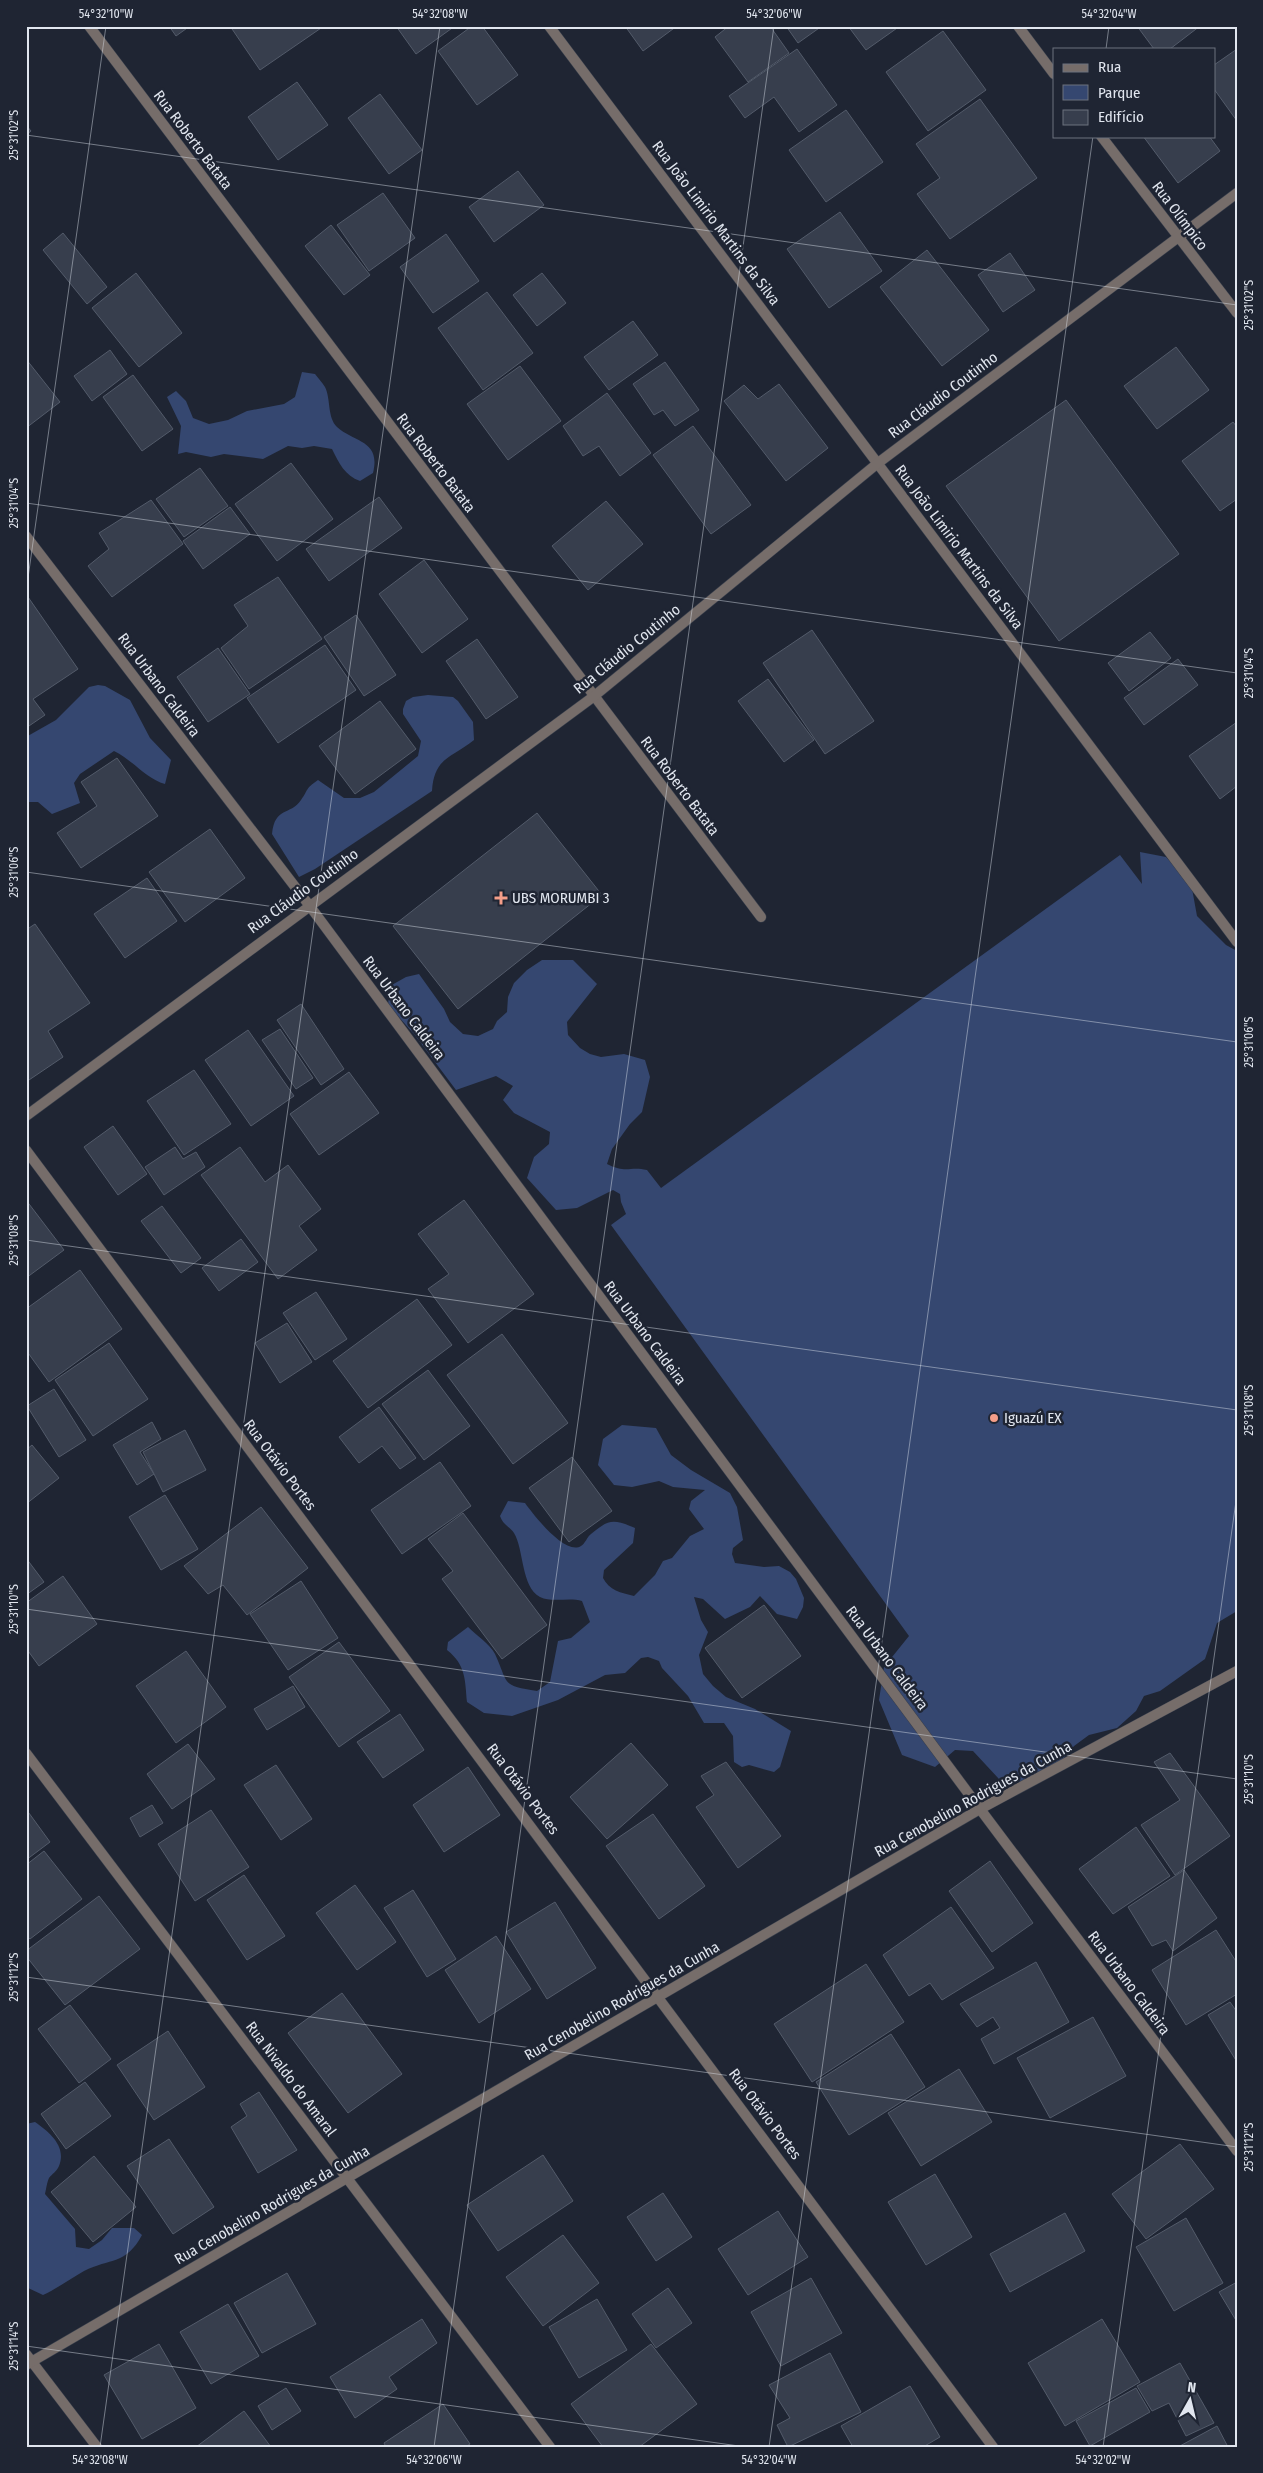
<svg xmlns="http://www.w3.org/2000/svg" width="1263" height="2473" font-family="'Fira Sans Condensed',sans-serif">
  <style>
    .green { fill: #354770 }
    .building { fill: #373e4d; stroke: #535b6a }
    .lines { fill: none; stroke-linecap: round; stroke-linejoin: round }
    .minor-casing { stroke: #3a404d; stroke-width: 11 }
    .minor { stroke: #766d6a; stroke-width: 10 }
    .ticks { fill: none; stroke: #e1e6ef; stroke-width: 1; stroke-opacity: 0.45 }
    .poi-dot { fill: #f49e89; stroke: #1f2533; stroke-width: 2 }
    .labels { text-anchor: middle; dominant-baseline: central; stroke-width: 5; stroke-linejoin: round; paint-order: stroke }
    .street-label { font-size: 15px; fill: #e1e6ef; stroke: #1f2533 }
    .poi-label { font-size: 15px; fill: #e1e6ef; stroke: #1f2533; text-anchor: start }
    .neatline { fill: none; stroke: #e1e6ef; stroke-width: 2 }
    .ticks-label { font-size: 12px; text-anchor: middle; fill: #e1e6ef }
  </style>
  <rect width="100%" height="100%" fill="#1f2533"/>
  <g class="green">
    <path d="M302,372l13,2c3,4 7,8 10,13 6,12 2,30 12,40 18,16 44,13 36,46l-13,8c-15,-5 -21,-18 -28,-32l-18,-3 -12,2 -14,-2 -25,13 -39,-5 -13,3 -25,-5 -8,2 3,-28 -14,-29 9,-6 10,10 7,17 16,6 19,-4 19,-9 37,-7 11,-7z"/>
    <path d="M98,685l7,1 25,14 20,38 21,22 -6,24c-19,-5 -32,-24 -51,-33l-34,23 -6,9 6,20 -28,11 -14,-12h-12v-65l30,-17 33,-33z"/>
    <path d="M428,695l25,2 5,4 15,21 1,18c-22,18 -40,17 -42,51l-117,78 -16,8 -27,-43c3,-28 18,-18 29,-34 8,-11 3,-10 17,-20l26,18h16l14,-6 44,-36 3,-15 -18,-27v-5l3,-8 7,-4z"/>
    <path d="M1140,852l26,5 25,26 6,33 29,29 11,6v660l-20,12 -12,36 -45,32 -16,5 -8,15 -19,17 -28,7 -15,11 -26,31 -29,5 -20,-3 -26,-28 -18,-1 -20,17 -33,-12 -23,-55 5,-33 25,-31 -298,-411 15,-11 -5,-12 -1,-8 -7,-4 -36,18 -21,2 -29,-32 7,-21 15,-13 1,-12 -36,-19 -11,-13 10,-14 -17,-10 -40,14 -42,-56 -26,-29 2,-19 16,-9 13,-3 25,35 6,13 13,12 15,2 15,-7 4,-8 10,-9 1,-15 6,-14 13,-13 15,-10h31l24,24 -30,38 1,13 12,13 10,6 11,3 23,-3 21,6 5,17 -8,35 -12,12 -18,25 -5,15c20,10 22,2 40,6l14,18 459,-333 22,29z"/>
    <path d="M622,1425l34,3 15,27 20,15 39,23 7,14 6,33 -10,8 -1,6 3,9 29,4 15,-1 11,6 6,7 8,19 -1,9 -6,12 -20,-5 -17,-18 -10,11 -25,12 -22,-20 -9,-2 7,23 7,12 -9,23 4,19 10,12 13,11 29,12 36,22 -11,36 -6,5 -25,-7 -7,2 -8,-5 -1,-26 -9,-13h-20l-16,-27 -26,-28 -3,-7 -11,-4 -7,1 -16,15 -20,2 -47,25 -46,16 -28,-3 -17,-11c-2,-22 -1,-37 -20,-52l1,-8 20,-15c8,8 22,17 27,27 14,30 5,31 42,37l13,-9 8,-41 13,-3 19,-16 -8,-21c-13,-4 -30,2 -42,-4 -19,-10 -16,-48 -26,-64 -5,-7 -11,-8 -14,-17l8,-15 17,2c8,11 40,53 56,43 4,-2 6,-9 10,-12 18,-15 22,-15 44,-6l-2,15 -29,27 -1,8c6,12 18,15 31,18l21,-21 8,-14 9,-3 18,-22 14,-7 -15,-20 2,-8 14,-11 -32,-3 -14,-6 -27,6 -18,-2 -16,-20 5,-26z"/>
    <path d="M35,2122c14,10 32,24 24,44 -2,5 -7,8 -10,12 -2,4 -3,12 -4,16l30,35 1,18 13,2 13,-9 10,-12h22l8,7c-16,30 -32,23 -58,36 -14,8 -26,17 -41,24l-17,-8v-163z"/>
  </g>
  <g class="building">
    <polygon points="169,26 190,26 176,36"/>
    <polygon points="230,26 324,26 260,70"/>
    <polygon points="396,26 455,26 416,54"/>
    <polygon points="472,26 482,26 518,75 477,105 438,51"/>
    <polygon points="625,26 677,26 643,51"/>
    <polygon points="729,26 770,26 789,53 748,82 715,37"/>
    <polygon points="786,26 822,26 798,43"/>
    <polygon points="848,26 900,26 866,50"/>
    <polygon points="1137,26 1200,26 1170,49 1154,49"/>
    <polygon points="943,31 986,90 928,131 886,72"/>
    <polygon points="797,49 837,105 799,132 774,97 745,118 729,96"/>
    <polygon points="1237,49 1237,121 1214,89 1214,65"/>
    <polygon points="297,82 328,125 278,160 248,117"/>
    <polygon points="380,94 422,150 389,174 348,118"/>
    <polygon points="980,99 1037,178 950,239 917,194 940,178 916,144"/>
    <polygon points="846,110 883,162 826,202 789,150"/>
    <polygon points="26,125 31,131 26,135"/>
    <polygon points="1143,136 1209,136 1220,151 1178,183"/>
    <polygon points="518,171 544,205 494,242 469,207"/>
    <polygon points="383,193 415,238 369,271 337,225"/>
    <polygon points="840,212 882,271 829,308 787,249"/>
    <polygon points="331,225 370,275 344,295 305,246"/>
    <polygon points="63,233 107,287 87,304 43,250"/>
    <polygon points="446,234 479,281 433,313 400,267"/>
    <polygon points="927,250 989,330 942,366 880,287"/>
    <polygon points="1010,253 1035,290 1003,312 978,275"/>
    <polygon points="136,273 182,333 139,367 92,308"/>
    <polygon points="542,273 566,303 537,326 513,295"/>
    <polygon points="487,292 533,353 483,390 438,328"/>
    <polygon points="633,321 658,355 609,390 584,357"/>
    <polygon points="1176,347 1209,390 1157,429 1124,386"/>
    <polygon points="110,350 127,374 92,401 74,376"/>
    <polygon points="26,359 60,402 26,428"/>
    <polygon points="665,362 699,410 675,426 663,410 654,415 633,384"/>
    <polygon points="520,366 561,421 508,460 467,404"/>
    <polygon points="133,375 173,429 142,451 103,397"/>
    <polygon points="779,384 828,448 786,481 724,401 744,385 758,399"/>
    <polygon points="607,393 651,453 620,476 599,446 583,456 563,426"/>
    <polygon points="1066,400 1179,554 1059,641 946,486"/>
    <polygon points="1233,422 1237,427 1237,499 1220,511 1182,461"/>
    <polygon points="693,426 751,505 711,534 653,455"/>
    <polygon points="291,463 333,519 277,561 235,504"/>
    <polygon points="200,468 228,506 184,537 156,499"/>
    <polygon points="379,497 402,528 329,581 306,549"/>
    <polygon points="151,500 183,544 112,597 88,566 109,549 99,533"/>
    <polygon points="606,501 643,544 588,590 552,546"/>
    <polygon points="230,507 250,534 203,569 183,541"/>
    <polygon points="424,560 468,619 422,653 379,594"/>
    <polygon points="278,577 322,639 249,689 221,648 248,626 234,605"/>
    <polygon points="28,597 78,669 33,699 45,715 26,728"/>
    <polygon points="356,615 396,675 364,696 324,637"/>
    <polygon points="812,630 874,721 825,754 763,663"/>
    <polygon points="1150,632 1171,658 1129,691 1108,663"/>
    <polygon points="477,639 518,697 486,719 446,661"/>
    <polygon points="325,645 356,690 278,743 247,698"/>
    <polygon points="218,648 250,694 208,722 177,677"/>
    <polygon points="1178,659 1198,685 1144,725 1124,698"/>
    <polygon points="768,679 814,740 784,762 738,701"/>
    <polygon points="380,701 416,749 355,794 319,746"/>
    <polygon points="1237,722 1237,786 1220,799 1189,756"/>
    <polygon points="117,758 158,816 81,868 57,833 97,806 81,782"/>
    <polygon points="537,813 602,895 458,1009 393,926"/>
    <polygon points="210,829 245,878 185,922 149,872"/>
    <polygon points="147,878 177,921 125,958 94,914"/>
    <polygon points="35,924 90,1003 48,1031 63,1057 26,1082 26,930"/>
    <polygon points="301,1004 344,1069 321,1085 277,1020"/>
    <polygon points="280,1029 313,1078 296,1089 262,1040"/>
    <polygon points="248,1030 294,1096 251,1126 205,1060"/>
    <polygon points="194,1070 231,1124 184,1155 147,1101"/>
    <polygon points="349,1072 379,1113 319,1155 290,1114"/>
    <polygon points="113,1126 147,1174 118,1195 84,1147"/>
    <polygon points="175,1147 183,1159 196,1152 205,1167 164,1195 145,1167"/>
    <polygon points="240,1147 265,1182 288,1165 321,1209 299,1226 317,1250 278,1279 201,1175"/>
    <polygon points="26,1200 64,1250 26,1278"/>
    <polygon points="464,1200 534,1294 468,1343 428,1289 449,1274 418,1234"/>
    <polygon points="162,1206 201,1258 181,1273 141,1221"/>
    <polygon points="241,1239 258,1262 219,1291 202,1268"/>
    <polygon points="80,1270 122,1329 49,1382 26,1350 26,1309"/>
    <polygon points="316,1292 347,1339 315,1360 283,1313"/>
    <polygon points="417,1299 452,1345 368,1408 333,1361"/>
    <polygon points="287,1323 312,1362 280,1383 255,1343"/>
    <polygon points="502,1334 568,1423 513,1464 447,1375"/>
    <polygon points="109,1343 148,1399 93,1436 55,1380"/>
    <polygon points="428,1370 470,1426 424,1460 382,1404"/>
    <polygon points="54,1389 86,1440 59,1457 27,1406"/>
    <polygon points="379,1407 416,1458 400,1469 382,1446 359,1463 339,1437"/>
    <polygon points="152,1422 161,1439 140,1452 154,1474 137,1485 113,1445"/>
    <polygon points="185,1430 206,1470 163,1492 143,1452"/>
    <polygon points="32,1445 59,1478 26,1504 26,1450"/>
    <polygon points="572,1457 612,1511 569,1542 529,1488"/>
    <polygon points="440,1462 471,1506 402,1554 371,1510"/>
    <polygon points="165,1495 198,1549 161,1570 129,1517"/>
    <polygon points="261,1507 308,1568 247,1615 223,1585 208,1594 184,1566"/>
    <polygon points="463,1513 547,1625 502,1659 442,1579 453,1571 428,1539"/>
    <polygon points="26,1558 44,1582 26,1595"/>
    <polygon points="63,1576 97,1624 39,1666 26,1648 26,1603"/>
    <polygon points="301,1581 338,1638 288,1670 250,1614"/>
    <polygon points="764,1605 801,1656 742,1698 705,1648"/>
    <polygon points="339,1642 390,1711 339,1747 289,1677"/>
    <polygon points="186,1651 226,1707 176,1743 136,1686"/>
    <polygon points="293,1686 305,1707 267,1730 254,1709"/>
    <polygon points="400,1714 424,1750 383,1778 357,1742"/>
    <polygon points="631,1743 668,1785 607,1839 570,1797"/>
    <polygon points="188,1744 215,1779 172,1809 147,1774"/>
    <polygon points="1170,1753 1230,1836 1175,1875 1141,1825 1180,1800 1154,1762"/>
    <polygon points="726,1762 781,1836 738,1868 696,1807 714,1795 701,1776"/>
    <polygon points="276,1765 312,1819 281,1840 244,1785"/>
    <polygon points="468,1767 500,1815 444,1852 413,1805"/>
    <polygon points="152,1805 163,1823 140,1837 130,1818"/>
    <polygon points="26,1809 50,1842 26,1860"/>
    <polygon points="211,1810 249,1867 195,1901 158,1844"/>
    <polygon points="653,1814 705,1886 659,1919 606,1846"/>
    <polygon points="1136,1827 1170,1876 1113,1914 1079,1869"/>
    <polygon points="44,1851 82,1899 30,1939 26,1935 26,1865"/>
    <polygon points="990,1861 1033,1923 992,1952 949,1891"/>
    <polygon points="1184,1870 1217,1918 1173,1951 1166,1940 1152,1946 1128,1907"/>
    <polygon points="244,1875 285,1936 247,1960 207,1900"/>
    <polygon points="355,1885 396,1942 357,1970 316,1913"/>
    <polygon points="413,1890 456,1959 427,1977 384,1908"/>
    <polygon points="99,1896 140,1949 65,2005 26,1956 26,1951"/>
    <polygon points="555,1902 596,1968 547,1999 506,1932"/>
    <polygon points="951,1907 994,1968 942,2000 930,1983 909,1996 883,1955"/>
    <polygon points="1216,1930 1237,1963 1237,1994 1186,2025 1152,1970"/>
    <polygon points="496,1936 531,1989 479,2023 445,1970"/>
    <polygon points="1036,1962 1069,2022 994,2064 981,2039 1000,2028 993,2017 977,2027 960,2004"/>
    <polygon points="866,1964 904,2022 812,2082 774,2024"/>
    <polygon points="342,1993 402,2074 348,2113 288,2033"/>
    <polygon points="1230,2002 1237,2012 1237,2062 1208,2015"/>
    <polygon points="70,2005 111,2059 79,2083 38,2029"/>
    <polygon points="1093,2017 1126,2076 1050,2118 1017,2058"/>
    <polygon points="168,2031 205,2087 154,2120 117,2065"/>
    <polygon points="891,2034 925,2087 849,2135 816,2082"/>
    <polygon points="959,2069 992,2122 921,2166 888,2113"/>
    <polygon points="85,2082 111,2116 66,2149 41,2114"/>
    <polygon points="259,2092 297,2150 258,2173 231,2127 247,2116 240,2104"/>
    <polygon points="169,2139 214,2207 173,2234 127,2166"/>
    <polygon points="1180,2144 1214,2189 1146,2239 1112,2194"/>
    <polygon points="543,2155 573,2201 498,2251 467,2205"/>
    <polygon points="94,2156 136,2207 93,2242 51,2192"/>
    <polygon points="935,2174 972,2237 926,2265 888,2202"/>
    <polygon points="663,2193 692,2237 656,2261 627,2217"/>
    <polygon points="778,2211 808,2257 748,2295 718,2249"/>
    <polygon points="1065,2213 1085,2251 1010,2292 990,2254"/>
    <polygon points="1186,2218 1223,2283 1174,2311 1136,2247"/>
    <polygon points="563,2235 599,2283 543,2326 506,2277"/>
    <polygon points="287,2273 316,2324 262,2353 234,2303"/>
    <polygon points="811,2278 842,2333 781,2366 751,2312"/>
    <polygon points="1237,2282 1237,2322 1219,2292"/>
    <polygon points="668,2288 692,2323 656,2348 632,2314"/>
    <polygon points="597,2299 627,2350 579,2378 549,2327"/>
    <polygon points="228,2304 259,2356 211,2384 180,2332"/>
    <polygon points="422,2319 437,2343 389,2377 397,2389 355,2418 330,2377"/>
    <polygon points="1102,2319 1140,2382 1065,2426 1028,2363"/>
    <polygon points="159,2344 196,2408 142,2439 104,2375"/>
    <polygon points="651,2344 697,2404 639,2447 603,2447 571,2404"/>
    <polygon points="830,2353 861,2412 788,2447 777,2425 790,2418 769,2385"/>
    <polygon points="1180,2363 1214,2423 1186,2436 1169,2403 1152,2411 1137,2386"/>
    <polygon points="910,2386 940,2437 923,2447 853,2447 841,2426"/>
    <polygon points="286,2388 301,2411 272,2430 258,2406"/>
    <polygon points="1136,2388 1150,2412 1090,2446 1076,2421"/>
    <polygon points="443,2404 470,2444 465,2447 386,2447 384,2443"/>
    <polygon points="244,2411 271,2447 196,2447"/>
    <polygon points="1217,2426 1228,2447 1178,2447"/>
  </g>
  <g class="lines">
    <defs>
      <g id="minor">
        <polyline points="89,26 761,917"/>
        <polyline points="549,26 1237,942"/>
        <polyline points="1018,26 1054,74"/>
        <polyline points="1101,136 1237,313"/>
        <polyline points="26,536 309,905 980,1809 1237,2151"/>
        <polyline points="26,1116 593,697 878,463 1237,193"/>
        <polyline points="26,1150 993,2447"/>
        <polyline points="26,1753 550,2447"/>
        <polyline points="26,2354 97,2447"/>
        <polyline points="26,2365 980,1809 1237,1671"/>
      </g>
    </defs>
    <use href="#minor" class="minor-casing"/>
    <use href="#minor" class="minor"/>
  </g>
  <path class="ticks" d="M1106,49l3,-23M26,135l1211,170M26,503l1211,170M26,592l80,-566M26,872l1211,170M26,1240l1211,170M26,1609l1211,170M26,1977l1211,170M26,2346l720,101M100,2447l340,-2421M434,2447l340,-2421M769,2447l324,-2311M1103,2447l134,-953"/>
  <g class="poi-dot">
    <path d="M498.5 890.5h5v5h5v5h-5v5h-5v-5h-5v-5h5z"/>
    <circle cx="994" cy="1418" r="5"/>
  </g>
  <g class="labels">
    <g class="street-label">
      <text transform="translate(193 140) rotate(53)">Rua Roberto Batata</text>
      <text transform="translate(1180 216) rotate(53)">Rua Olímpico</text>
      <text transform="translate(716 223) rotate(53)">Rua João Limirio Martins da Silva</text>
      <text transform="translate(943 395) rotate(-37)">Rua Cláudio Coutinho</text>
      <text transform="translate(436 463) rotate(53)">Rua Roberto Batata</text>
      <text transform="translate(959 547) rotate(53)">Rua João Limirio Martins da Silva</text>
      <text transform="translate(627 649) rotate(-39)">Rua Cláudio Coutinho</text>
      <text transform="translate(159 685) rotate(53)">Rua Urbano Caldeira</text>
      <text transform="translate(680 786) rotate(53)">Rua Roberto Batata</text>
      <text transform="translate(303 891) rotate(-36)">Rua Cláudio Coutinho</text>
      <text transform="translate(404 1008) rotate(53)">Rua Urbano Caldeira</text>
      <text transform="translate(645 1333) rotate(53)">Rua Urbano Caldeira</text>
      <text transform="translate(280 1465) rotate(53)">Rua Otávio Portes</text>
      <text transform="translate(887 1658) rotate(53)">Rua Urbano Caldeira</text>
      <text transform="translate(523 1789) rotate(53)">Rua Otávio Portes</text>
      <text transform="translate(973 1799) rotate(-29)">Rua Cenobelino Rodrigues da Cunha</text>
      <text transform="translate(1129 1983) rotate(53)">Rua Urbano Caldeira</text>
      <text transform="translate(622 2001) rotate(-30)">Rua Cenobelino Rodrigues da Cunha</text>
      <text transform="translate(291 2079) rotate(53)">Rua Nivaldo do Amaral</text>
      <text transform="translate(765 2114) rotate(53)">Rua Otávio Portes</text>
      <text transform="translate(272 2205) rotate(-30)">Rua Cenobelino Rodrigues da Cunha</text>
    </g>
    <g class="poi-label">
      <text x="512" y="898">UBS MORUMBI 3</text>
      <text x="1004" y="1418">Iguazú EX</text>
    </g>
  </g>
  <rect width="1263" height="2473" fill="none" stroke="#1f2533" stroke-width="55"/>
  <rect x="1053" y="48" width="162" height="90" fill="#1f2533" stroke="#6d727e"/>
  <rect x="1063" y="64" width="25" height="8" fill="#766d6a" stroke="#6d727e"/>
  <text x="1098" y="72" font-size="15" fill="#e1e6ef">Rua</text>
  <rect x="1063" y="85" width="25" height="15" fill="#354770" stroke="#6d727e"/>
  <text x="1098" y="98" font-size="15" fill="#e1e6ef">Parque</text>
  <rect x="1063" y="110" width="25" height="15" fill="#373e4d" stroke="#6d727e"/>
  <text x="1098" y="122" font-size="15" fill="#e1e6ef">Edifício</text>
  <g transform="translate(1190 2400) rotate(8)" stroke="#1f2533" stroke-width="4" paint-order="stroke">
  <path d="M0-4L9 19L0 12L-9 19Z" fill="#e1e6ef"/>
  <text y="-8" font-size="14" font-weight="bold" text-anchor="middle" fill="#e1e6ef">N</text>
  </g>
  <rect x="28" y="28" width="1208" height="2418" class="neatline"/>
  <g class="ticks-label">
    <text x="106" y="18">54°32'10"W</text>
    <text x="440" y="18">54°32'08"W</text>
    <text x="774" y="18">54°32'06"W</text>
    <text x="1109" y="18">54°32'04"W</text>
    <text transform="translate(14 135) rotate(-90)" y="4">25°31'02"S</text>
    <text transform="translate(1249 305) rotate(-90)" y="4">25°31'02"S</text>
    <text transform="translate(14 503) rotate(-90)" y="4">25°31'04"S</text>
    <text transform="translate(1249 673) rotate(-90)" y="4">25°31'04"S</text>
    <text transform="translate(14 872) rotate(-90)" y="4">25°31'06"S</text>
    <text transform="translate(1249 1042) rotate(-90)" y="4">25°31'06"S</text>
    <text transform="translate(14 1240) rotate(-90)" y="4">25°31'08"S</text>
    <text transform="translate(1249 1410) rotate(-90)" y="4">25°31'08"S</text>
    <text transform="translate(14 1609) rotate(-90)" y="4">25°31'10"S</text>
    <text transform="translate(1249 1779) rotate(-90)" y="4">25°31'10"S</text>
    <text transform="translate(14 1977) rotate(-90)" y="4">25°31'12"S</text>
    <text transform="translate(1249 2147) rotate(-90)" y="4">25°31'12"S</text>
    <text transform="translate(14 2346) rotate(-90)" y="4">25°31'14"S</text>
    <text x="100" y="2464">54°32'08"W</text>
    <text x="434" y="2464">54°32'06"W</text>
    <text x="769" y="2464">54°32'04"W</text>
    <text x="1103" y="2464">54°32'02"W</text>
  </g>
</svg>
